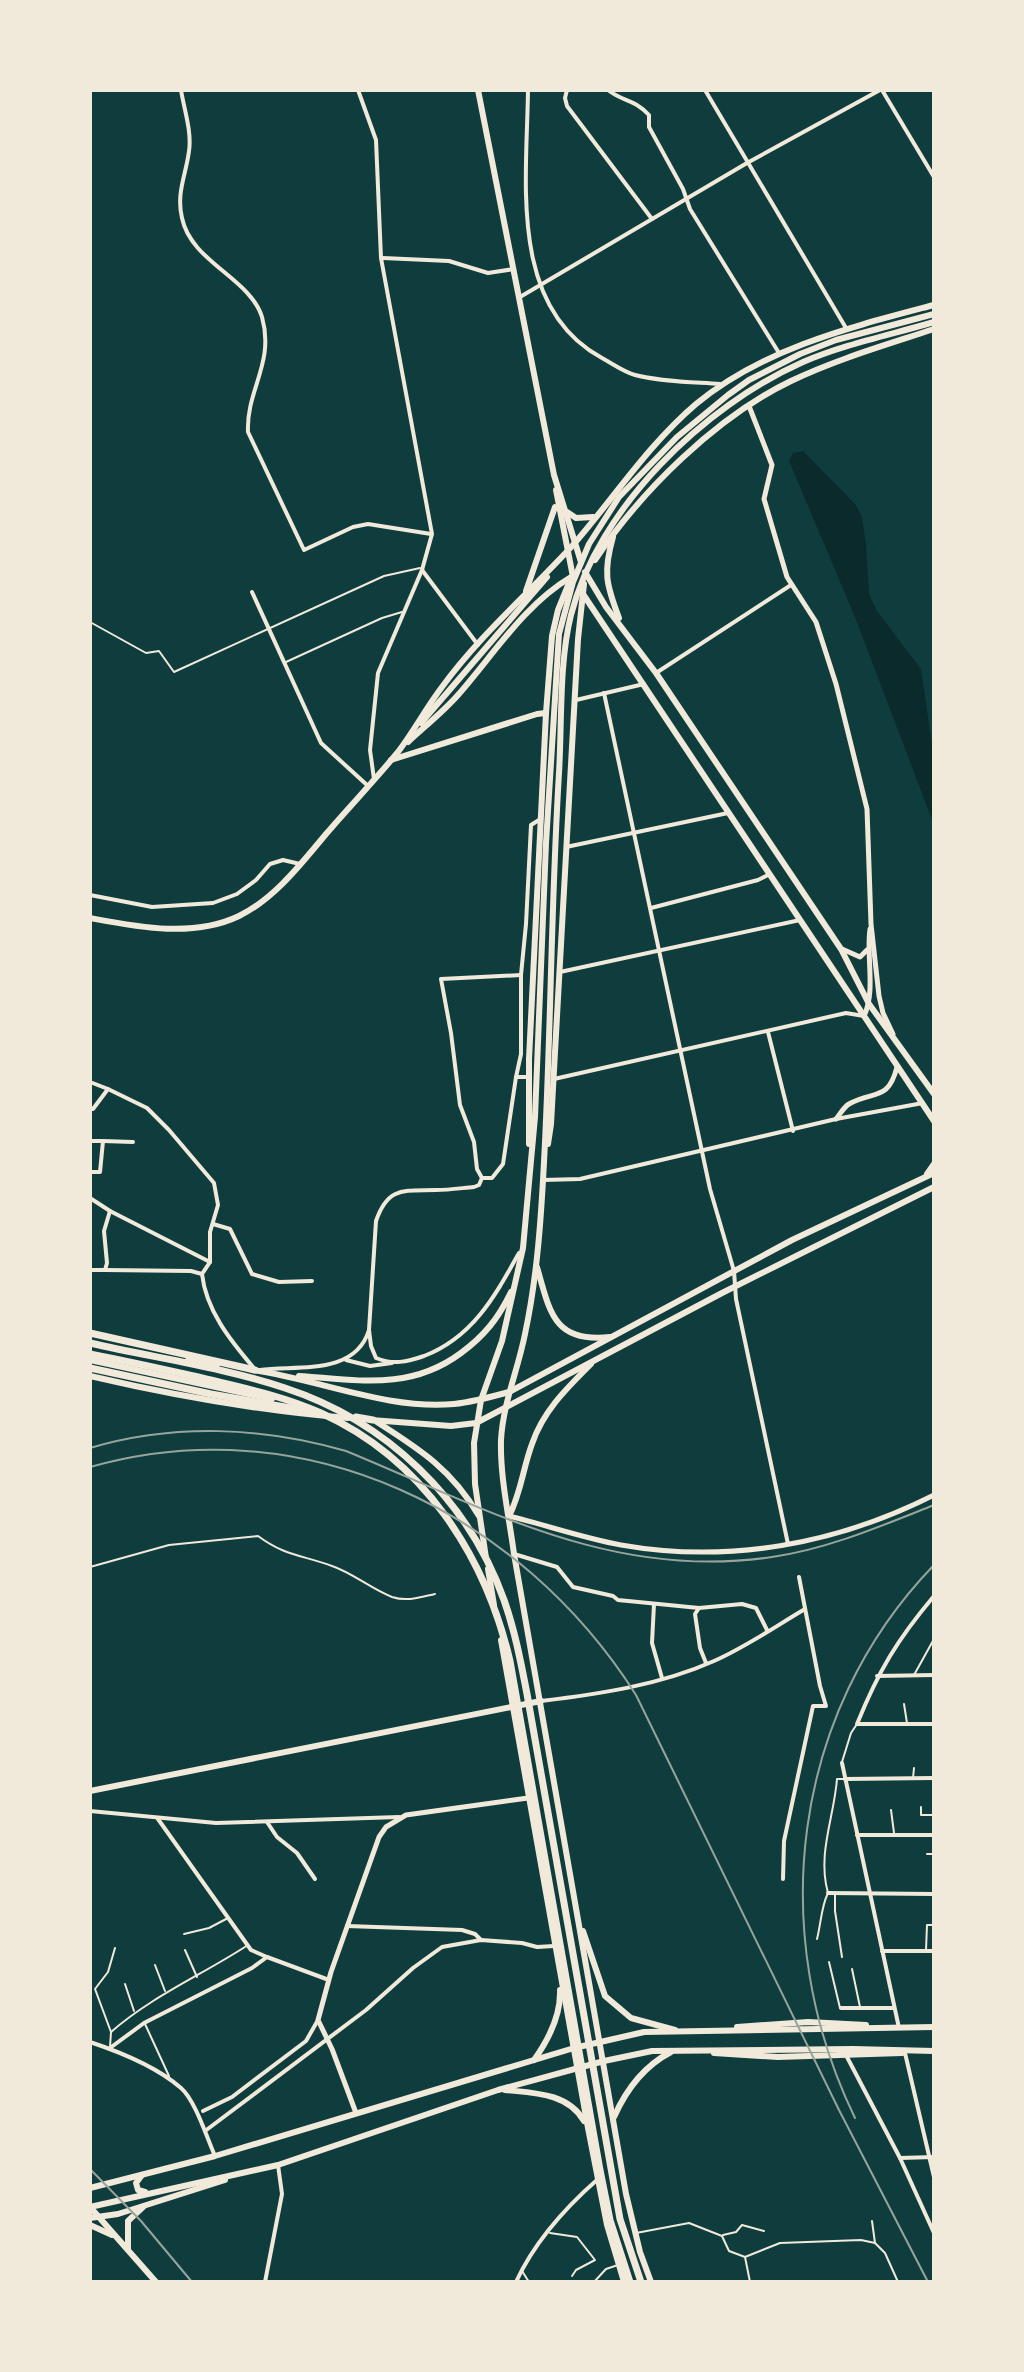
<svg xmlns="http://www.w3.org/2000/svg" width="1024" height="2372" font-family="'Asap Condensed',sans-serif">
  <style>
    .water { fill: #0a2a2b }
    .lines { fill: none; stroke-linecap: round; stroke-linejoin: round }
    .service { stroke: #f1e9da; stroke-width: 2 }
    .minor { stroke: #f1e9da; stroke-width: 4 }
    .tertiary { stroke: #f1e9da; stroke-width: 5 }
    .secondary { stroke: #f1e9da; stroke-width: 6 }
    .trunk { stroke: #f1e9da; stroke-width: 7 }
    .rail { stroke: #97a49c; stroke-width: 2 }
  </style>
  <rect width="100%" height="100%" fill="#0f3d3e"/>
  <polygon class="water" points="803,451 856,505 862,517 866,544 869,594 877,611 921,669 934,758 934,825 855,617 789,461 793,453"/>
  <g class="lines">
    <g class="service">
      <polyline points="90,622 146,653 159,651 174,672 384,576 420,568"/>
      <polyline points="286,662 382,618 402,612"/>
      <path d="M90,1567l79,-22 89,-9c27,20 44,19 74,30 21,7 39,23 60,31 15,5 29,0 43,-3"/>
      <polyline points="914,1675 934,1639"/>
      <polyline points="904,1704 907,1723"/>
      <polyline points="842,1762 851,1733 857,1724"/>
      <polyline points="913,1778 914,1768"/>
      <polyline points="921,1807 921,1815 934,1815"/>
      <polyline points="891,1810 894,1833"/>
      <polyline points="927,1854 934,1854"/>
      <polyline points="835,1895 835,1911 842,1957"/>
      <polyline points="184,1934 209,1928 228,1918"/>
      <path d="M817,1939c4,-15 4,-32 11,-46 -11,-39 6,-75 9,-114h7"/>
      <polyline points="185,1950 197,1977"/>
      <polyline points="926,1950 927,1925 934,1925"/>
      <polyline points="829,1962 840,2008"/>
      <polyline points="155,1965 165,1991"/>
      <polyline points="852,1969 860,2007"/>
      <polyline points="125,1984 134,2011"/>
      <polyline points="145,2024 169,2076"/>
      <path d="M111,2032c41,-36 91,-57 137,-87"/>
      <polyline points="110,2047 111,2032 95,1989 108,1972 115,1948"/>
      <polyline points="872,2221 875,2243"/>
      <polyline points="550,2233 577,2237 595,2260 576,2270 572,2276"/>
      <polyline points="636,2233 689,2223 722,2236 729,2251 745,2257 750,2282"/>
      <polyline points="723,2235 736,2232 742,2225 764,2231"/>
      <polyline points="745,2257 780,2243 861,2240 875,2243 885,2253 898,2282"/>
      <polyline points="522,2271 529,2282"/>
      <polyline points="594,2282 606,2269 618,2265"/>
    </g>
    <g class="minor">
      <path d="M181,90c3,19 11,42 8,61 -3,24 -13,42 -7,67 9,44 68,60 80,99 13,46 -16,73 -14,115l56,118 49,-23 15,-3 63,10"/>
      <polyline points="358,90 376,140 381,258 432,534 422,570 378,673 370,750 374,779"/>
      <path d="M528,90c-1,90 -20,217 74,268 11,6 22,14 33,17 28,7 57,7 85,9"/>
      <polyline points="567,90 565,98 567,106 652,219"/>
      <path d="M608,90c15,12 25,8 41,25v12l34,62 7,20 89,144"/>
      <polyline points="705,90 846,328"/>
      <polyline points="882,90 934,177"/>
      <polyline points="383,258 449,261 488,273 514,269"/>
      <polyline points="520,297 747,163 880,90"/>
      <polyline points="422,570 478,645"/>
      <polyline points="252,592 321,743 367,785"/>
      <polyline points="656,673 791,585"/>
      <polyline points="604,693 710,1189 734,1271 736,1299 788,1544"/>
      <polyline points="576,700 644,684"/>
      <polyline points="566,847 728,813"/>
      <polyline points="90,895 152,907 213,903 237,894 256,880 270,864 283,860 300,864"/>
      <polyline points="651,908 758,880 770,874"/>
      <polyline points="560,972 800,920"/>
      <polyline points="768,1032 793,1131"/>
      <polyline points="516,1077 521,1054 521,975 526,924 531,825 539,820"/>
      <polyline points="554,1079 846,1013 864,1016"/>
      <polyline points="90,1082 108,1089"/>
      <path d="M90,1108l3,1 15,-20 39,19 22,22 45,53 4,22 -8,27v30l-8,12c4,36 28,66 51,93"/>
      <polyline points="90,1141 103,1141 100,1172 90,1172"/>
      <polyline points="103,1141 133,1142"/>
      <path d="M482,1178l-3,7 -5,2c-12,1 -25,3 -38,3 -32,1 -48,-4 -60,31l-7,109 2,16 5,12c17,7 31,4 48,-2 49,-19 71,-60 95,-103"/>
      <polyline points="482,1178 477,1169 474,1142 460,1105 451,1033 441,979 521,975"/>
      <polyline points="482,1178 492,1178 503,1164 516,1077 528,1077"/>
      <polyline points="543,1180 580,1179 836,1119 923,1103"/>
      <polyline points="90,1198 110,1211 210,1262"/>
      <polyline points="213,1224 230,1229 252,1274 279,1282 312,1281"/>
      <polyline points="90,1270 105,1270 107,1263 104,1231 110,1211"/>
      <polyline points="105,1270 191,1271 202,1274"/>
      <polyline points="346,1360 370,1366 392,1363"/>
      <path d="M260,1370c37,-5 95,6 109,-40"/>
      <polyline points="514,1554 557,1567 573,1587 613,1596 618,1600 699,1608 742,1604 756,1608 767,1630"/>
      <path d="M934,1596c-37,44 -55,74 -77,128h77"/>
      <polyline points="654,1604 652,1643 662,1678"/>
      <polyline points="699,1608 695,1614 700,1648 706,1663"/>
      <polyline points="877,1676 934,1675"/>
      <path d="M541,1701c59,-7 119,-16 173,-40 32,-14 62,-35 91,-52"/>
      <polyline points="842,1763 899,2028"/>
      <polyline points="845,1779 934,1778"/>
      <polyline points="90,1811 216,1823 399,1817"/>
      <polyline points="158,1819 251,1950 267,1957"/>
      <polyline points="267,1822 277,1837 297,1853 315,1879"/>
      <polyline points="857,1835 934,1835"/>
      <polyline points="783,1879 784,1841 813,1706 826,1706 820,1686 799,1577"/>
      <polyline points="828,1893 934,1894"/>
      <polyline points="347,1926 462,1930 475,1934 481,1940"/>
      <polyline points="882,1951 934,1951"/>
      <polyline points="841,2008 894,2008"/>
      <path d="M90,2042c30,10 67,25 91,46 14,12 26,50 34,68"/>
      <polyline points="110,2048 144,2023 252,1968 267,1957 329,1980"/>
      <polyline points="905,2053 934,2177"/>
      <polyline points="847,2057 900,2158 934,2233"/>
      <polyline points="203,2111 232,2097 306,2041 318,2020"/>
      <polyline points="205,2131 366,2010 413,1968 442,1947 481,1940 522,1943 537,1947 554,1946"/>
      <polyline points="900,2158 934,2157"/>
      <polyline points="265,2282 282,2194 278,2165"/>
      <path d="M516,2282c18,-39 50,-75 82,-103"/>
      <polyline points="902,2282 912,2282"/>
    </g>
    <g class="tertiary">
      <polyline points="749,406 772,465 764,499 787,577 816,622 836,684 867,809 871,924 879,996 883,1013 893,1034"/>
      <polyline points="842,949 860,957 867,950"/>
      <path d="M864,1016c12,-25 2,-60 6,-87"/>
      <path d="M836,1119c4,-5 8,-12 13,-15 25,-14 39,-2 48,-37"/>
      <path d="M509,1516c37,9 74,22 112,29 108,19 216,-1 313,-50"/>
      <polyline points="356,2113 332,2049 318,2020 331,1972 379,1837 386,1827 406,1815 528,1798"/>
    </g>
    <g class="secondary">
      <polyline points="478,90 554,475 581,562"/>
      <polyline points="556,490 573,577"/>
      <polyline points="567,512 576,518 593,517"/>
      <path d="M613,537c-10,35 -7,47 6,81"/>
      <path d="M595,560c46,-69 121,-143 196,-179 46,-22 95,-36 143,-52"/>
      <polyline points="585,572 606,607 656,673 841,949 869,1004 934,1094"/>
      <polyline points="526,591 555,507"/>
      <polyline points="583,594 934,1121"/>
      <polyline points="421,723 547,577"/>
      <path d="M408,742c16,-15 35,-30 50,-47 36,-41 66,-90 113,-118"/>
      <polyline points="391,760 537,714 546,713"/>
      <path d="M90,918c48,9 103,20 149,-2 35,-17 62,-52 87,-82 24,-28 49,-54 72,-82 16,-21 28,-44 44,-65 38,-52 88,-95 131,-142 41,-47 75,-100 123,-141 68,-56 155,-77 238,-99"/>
      <polyline points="529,1144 529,1059 546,713 552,636 558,610 569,583"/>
      <polyline points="548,1144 551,1124 578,639 584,584"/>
      <polyline points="927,1174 934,1164"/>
      <path d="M537,1267c13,46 17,76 73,70"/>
      <polyline points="90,1360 272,1399"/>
      <polyline points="188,1360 217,1365"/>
      <path d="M252,1370c66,9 134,40 202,34 19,-2 37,-7 55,-12l283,-152 142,-67"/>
      <path d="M90,1376c86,20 171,35 258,42"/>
      <path d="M299,1376c59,4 111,15 162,-23 23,-17 37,-34 50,-61"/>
      <polyline points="371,1420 451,1426 476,1423 722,1293 934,1187"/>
      <path d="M377,1422c44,28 75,48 102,94"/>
      <path d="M509,1516c12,-23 14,-48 23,-72 11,-33 35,-56 59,-80"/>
      <polyline points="486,1558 475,1484 474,1443 481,1400 502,1341 523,1248 535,1117 546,843 559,634 573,582 589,544 619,497 677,437 728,395 749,380 800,354 836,340 934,314"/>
      <polyline points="488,1569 494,1605"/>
      <polyline points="501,1640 588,2128 607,2225 624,2282"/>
      <polyline points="90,1791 541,1701"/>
      <polyline points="583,1931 605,1996 631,2018 675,2030"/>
      <polyline points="737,2027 808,2022 866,2025"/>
      <polyline points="714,2053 778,2057 902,2053"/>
      <path d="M534,2060c15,-21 27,-44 26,-70"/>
      <path d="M505,2090c29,3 63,3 79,31"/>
      <path d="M614,2117c12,-27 30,-51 57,-65"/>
      <polyline points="142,2175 136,2183 138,2190 145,2192"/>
      <polyline points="90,2188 215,2156 574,2048 644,2032 934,2027"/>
      <polyline points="90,2207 278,2165 498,2090 604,2061 652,2051 853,2049 934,2051"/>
      <polyline points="90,2207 156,2282"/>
      <polyline points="90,2218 118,2214 225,2180"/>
      <polyline points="90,2225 112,2235"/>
      <polyline points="128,2249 128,2221 143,2207"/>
      <path d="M651,2282l-11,-30 -14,-58 -112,-640c-5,-38 -14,-76 -13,-114 2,-37 17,-70 24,-106 12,-56 16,-114 19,-172 7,-129 7,-259 15,-389 3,-49 0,-111 12,-158 27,-107 133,-209 232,-253 42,-18 87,-27 131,-40"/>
    </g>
    <g class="trunk">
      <polyline points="90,1333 255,1370"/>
      <path d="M90,1343c65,15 132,24 195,45 101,33 183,111 219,212 11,31 17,63 23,94l93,525 21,63"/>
      <path d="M90,1354c36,7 72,15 108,23 41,10 83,18 123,36 102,46 164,142 189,248l90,509 10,50 20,62"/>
      <polyline points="90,1368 211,1394 308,1411"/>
      <polyline points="356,1417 373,1420"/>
    </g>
    <g class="rail">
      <path d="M90,1448c84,-25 173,-21 256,3 141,58 267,130 426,106 56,-8 109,-31 162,-52"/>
      <path d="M90,1467c214,-61 430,45 546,228l203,415 89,172"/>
      <path d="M855,2118c-89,-183 -65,-404 79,-553"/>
      <polyline points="90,2169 141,2221 192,2282"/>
    </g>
  </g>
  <rect width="1024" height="2372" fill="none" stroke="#f1e9da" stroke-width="184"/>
</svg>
